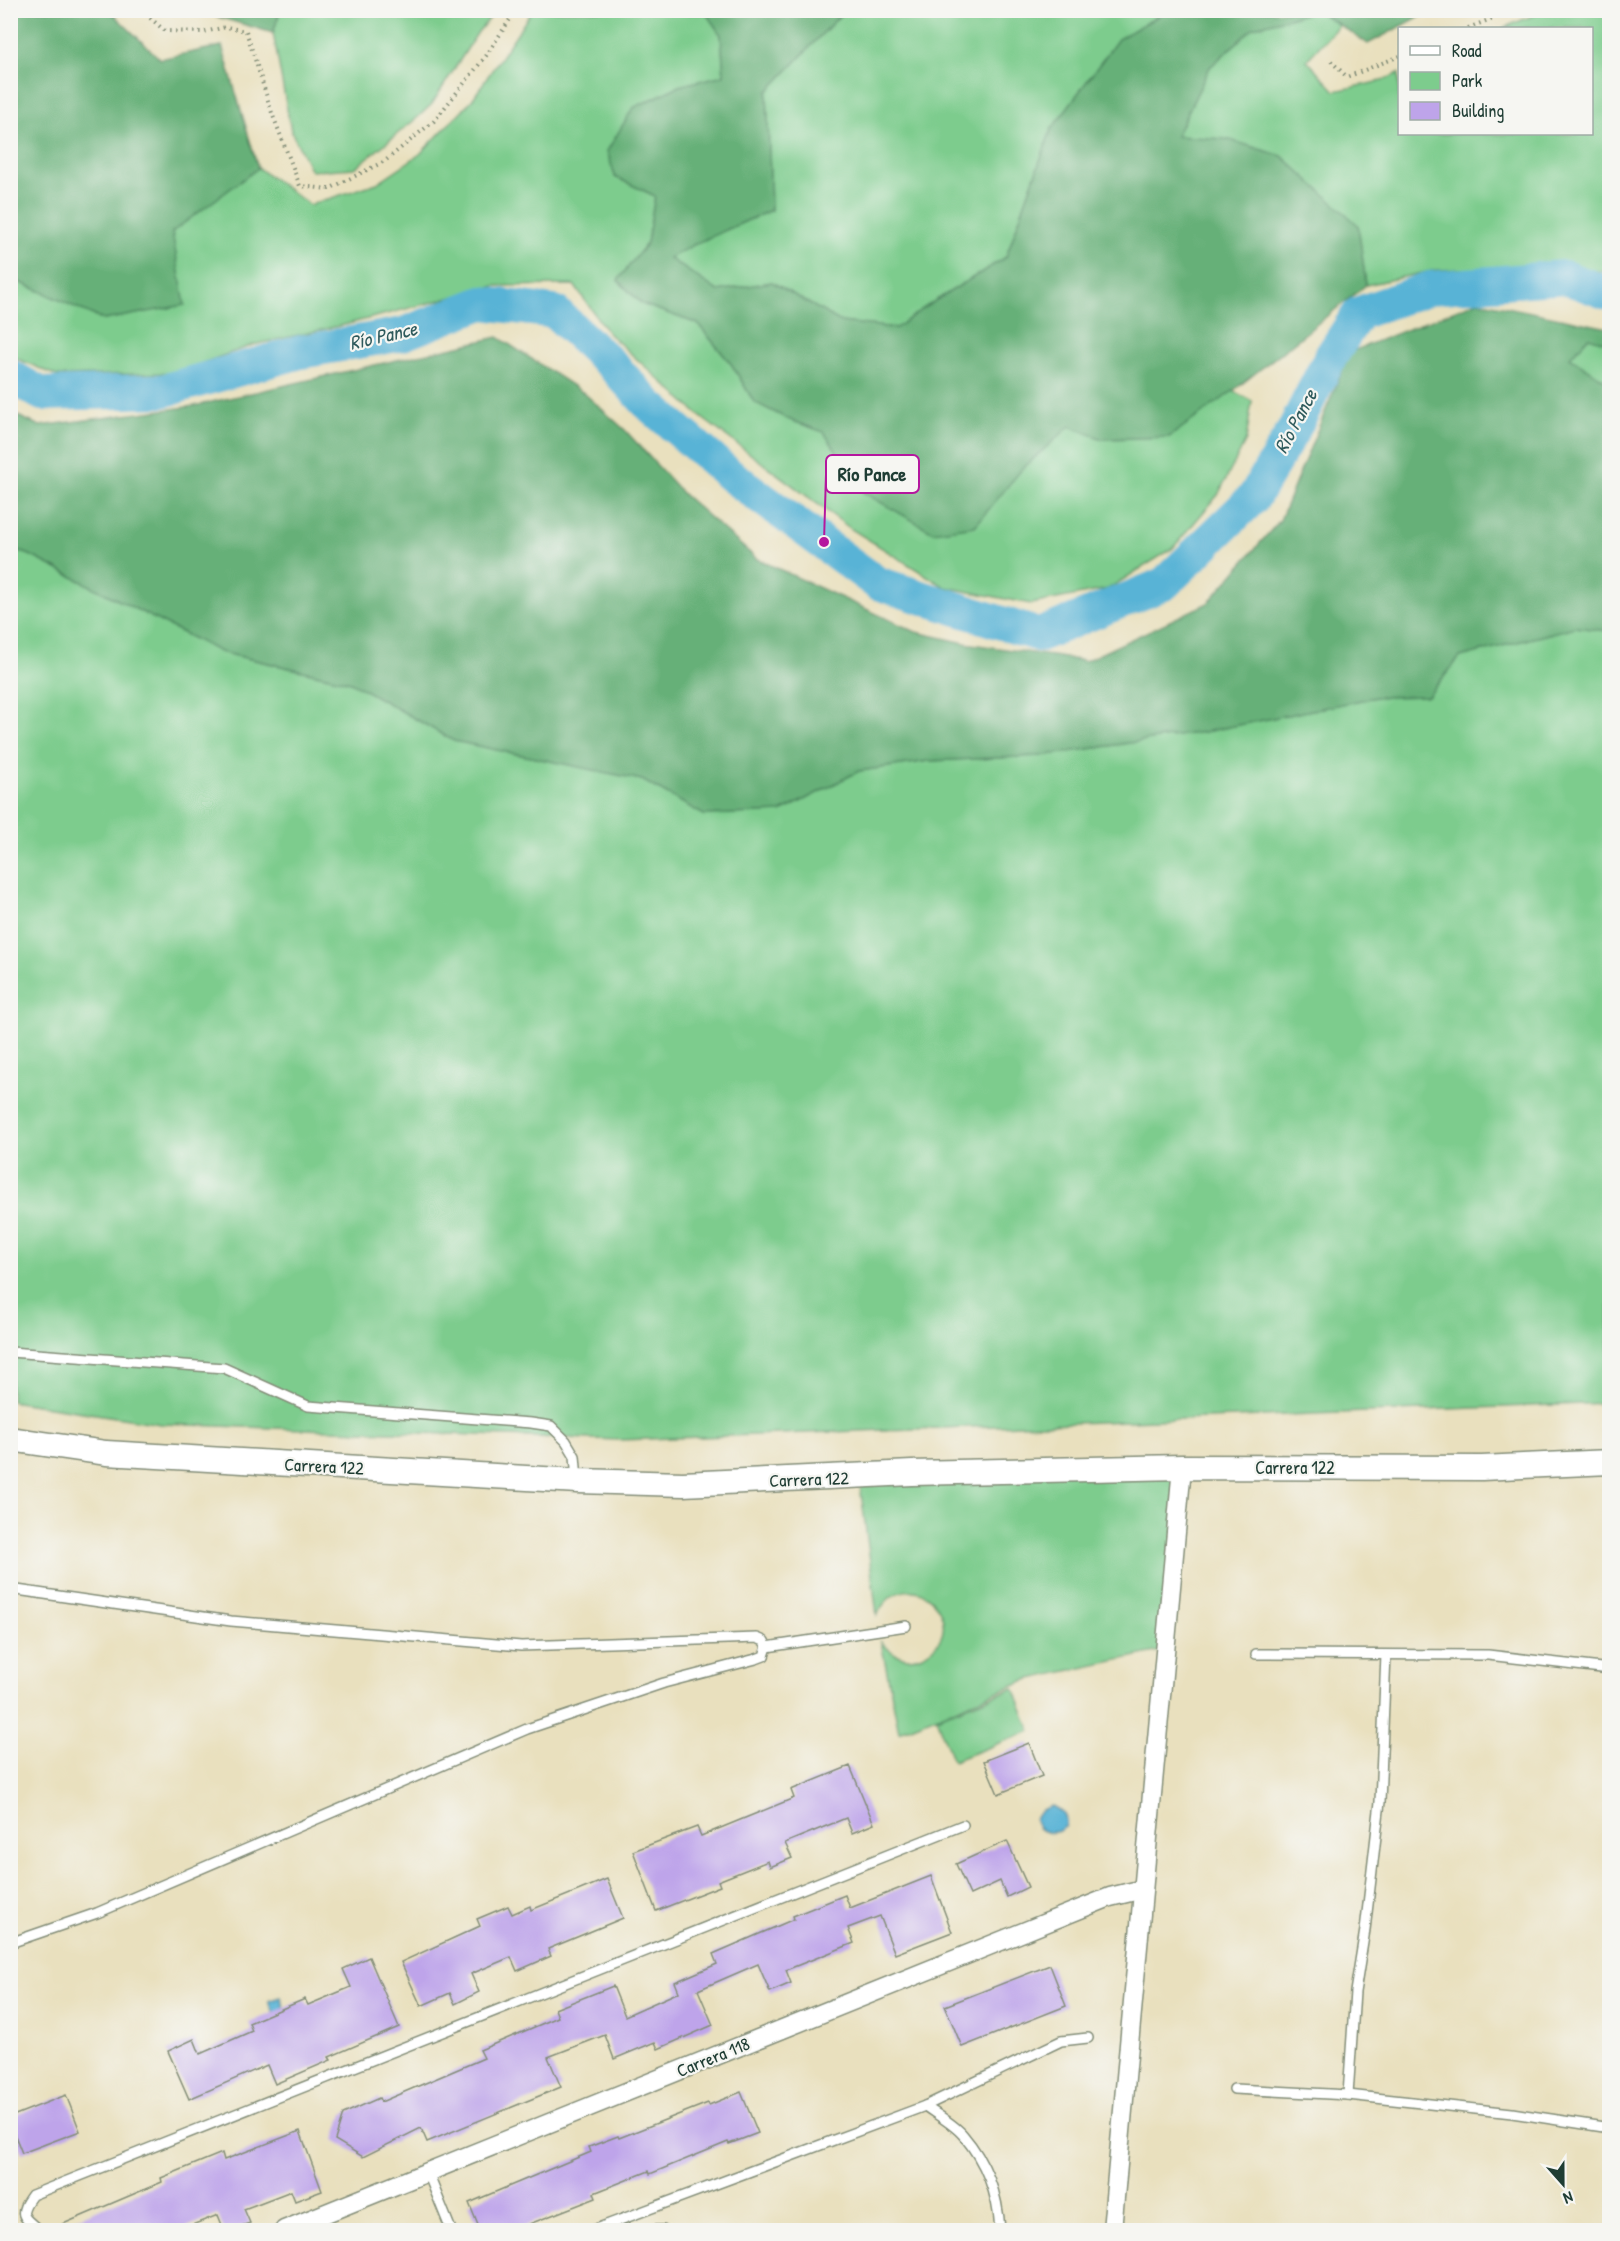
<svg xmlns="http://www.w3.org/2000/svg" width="1620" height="2241" font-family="'Patrick Hand',sans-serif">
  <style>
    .green { fill: #7dcc8d; stroke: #4e8460; stroke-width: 1.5 }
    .forest { fill: #66b078; stroke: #427656; stroke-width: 1.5 }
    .water { fill: #59b3d6; stroke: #3c7885; stroke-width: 1.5 }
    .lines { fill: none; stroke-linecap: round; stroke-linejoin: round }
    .river { stroke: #59b3d6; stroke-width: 34 }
    .building { fill: #bea4ea }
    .service-casing { stroke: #848e79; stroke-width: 12 }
    .minor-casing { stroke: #848e79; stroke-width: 21 }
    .tertiary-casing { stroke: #848e79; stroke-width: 27 }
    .path { stroke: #848e79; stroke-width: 4; stroke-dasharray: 1.5 4.5; stroke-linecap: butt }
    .service { stroke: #fff; stroke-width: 9 }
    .minor { stroke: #fff; stroke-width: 18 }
    .tertiary { stroke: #fff; stroke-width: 24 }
    .labels { text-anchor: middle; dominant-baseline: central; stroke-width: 4.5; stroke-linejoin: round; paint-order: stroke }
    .street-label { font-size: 18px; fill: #1f3d34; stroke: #f6f6f2 }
    .water-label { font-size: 20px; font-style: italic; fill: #2e5a5c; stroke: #f6f6f2 }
    .leader { fill: none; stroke: #b5179e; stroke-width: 2 }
    .callout-dot { fill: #b5179e; stroke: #f6f6f2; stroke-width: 2 }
    .callout { fill: #f6f6f2; stroke: #b5179e; stroke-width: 2 }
    .callout-label { font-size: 20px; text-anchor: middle; font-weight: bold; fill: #1f3d34 }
  </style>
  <rect width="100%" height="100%" fill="#f6f6f2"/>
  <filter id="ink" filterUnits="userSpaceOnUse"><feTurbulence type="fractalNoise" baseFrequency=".0167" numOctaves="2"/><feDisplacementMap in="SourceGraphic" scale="12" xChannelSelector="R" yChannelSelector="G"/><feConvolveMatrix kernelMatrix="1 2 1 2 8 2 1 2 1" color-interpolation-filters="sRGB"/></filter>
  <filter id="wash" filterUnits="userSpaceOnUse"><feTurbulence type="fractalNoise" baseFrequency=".008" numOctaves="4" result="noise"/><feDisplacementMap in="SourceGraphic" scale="24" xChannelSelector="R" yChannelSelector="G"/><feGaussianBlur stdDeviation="1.35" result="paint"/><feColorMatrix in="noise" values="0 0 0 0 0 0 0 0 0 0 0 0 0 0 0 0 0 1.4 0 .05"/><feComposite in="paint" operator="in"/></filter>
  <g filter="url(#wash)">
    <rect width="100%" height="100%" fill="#e9e0be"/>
    <g class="green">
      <polygon points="676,10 675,13 706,13 721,35 724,75 679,86 633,108 615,177 655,196 647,243 618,281 642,304 698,324 732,365 754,402 790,420 824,432 865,493 1022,469 1070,425 1102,439 1169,437 1233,391 1252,401 1246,440 1218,495 1172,549 1108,589 1031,604 945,587 851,529 702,418 608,333 574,285 495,286 344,325 253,345 174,373 57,376 11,356 10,278 104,320 184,305 172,232 258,168 310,205 377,183 420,154 472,100 532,11"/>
      <polygon points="1316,10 1339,25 1307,60 1335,91 1382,81 1399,73 1400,134 1592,134 1592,28 1503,28 1544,11 1609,11 1609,272 1525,267 1436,270 1366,285 1358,225 1176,136 1210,67 1254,27"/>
      <polygon points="280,11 496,11 478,32 432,104 417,118 355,168 311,171 291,131 273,33"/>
      <polygon points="844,11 1167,11 1118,39 1051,130 1006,257 927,306 896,328 841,322 772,282 718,291 669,258 697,243 771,210 767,92"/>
      <polygon points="1589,337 1609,343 1609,383 1570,357"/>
      <polygon points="10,548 30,555 220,652 351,682 454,741 642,780 704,815 781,812 859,771 929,761 1040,756 1204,732 1376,697 1428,696 1460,657 1575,627 1609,631 1609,1403 620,1440 161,1424 11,1401"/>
      <path d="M1182,1467l-17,183 -139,30 -127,52 -18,-90c11,12 25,21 41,13 56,-27 -12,-103 -45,-40l-18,-138z"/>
      <polygon points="1014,1688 1031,1731 953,1761 936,1718"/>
    </g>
    <g class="forest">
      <polygon points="11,10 110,11 160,59 222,46 258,168 172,232 185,305 104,320 11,278"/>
      <polygon points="676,10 844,11 767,92 771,210 697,243 669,258 718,291 772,282 841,322 896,328 927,306 1006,257 1051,130 1118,39 1167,11 1316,11 1254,27 1210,67 1176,136 1227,139 1282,156 1358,225 1366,285 1233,391 1169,437 1102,439 1070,426 1022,469 975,526 933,532 864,493 824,432 790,420 754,402 732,365 698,324 642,304 618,280 647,243 655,196 615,177 607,151 633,108 679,86 724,75 721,35 706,13 675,13"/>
      <polygon points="175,11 280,10 280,11 273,33 211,15 179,13"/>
      <polygon points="1319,11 1430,11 1368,44"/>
      <polygon points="1478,301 1609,328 1609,343 1589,337 1570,357 1609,383 1609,631 1575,627 1460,657 1428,696 1376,697 1204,732 1040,756 929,761 859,771 781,812 704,815 642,780 454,741 351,682 220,652 30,555 11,548 11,413 40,426 194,406 498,337 584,393 625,430 684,495 757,559 916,632 965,643 1085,661 1208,603 1280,520 1350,352"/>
    </g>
    <g class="water">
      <path d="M1052,1806c10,5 15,8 14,20 -12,11 -31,8 -31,-9l7,-7z"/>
      <polygon points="281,1997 291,2026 280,2030 269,2001"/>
    </g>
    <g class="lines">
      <polyline class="river" points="10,376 42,394 162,391 301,352 403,334 482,303 555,312 610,363 649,405 730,475 877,583 1039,635 1164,584 1254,497 1294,429 1331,356 1359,313 1430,288 1564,277 1610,294"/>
    </g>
    <g id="blocks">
      <g class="building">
        <polygon points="1029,1743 1042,1776 998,1794 984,1761"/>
        <polygon points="850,1766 874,1824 852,1833 846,1818 785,1843 792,1858 770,1867 768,1861 718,1881 720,1886 656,1911 633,1851 697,1827 701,1836 794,1798 791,1790"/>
        <polygon points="1007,1841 1028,1887 1007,1897 1000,1881 970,1895 956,1864"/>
        <polygon points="931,1876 952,1932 895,1954 880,1916 848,1928 854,1943 786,1970 791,1983 770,1992 758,1964 698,1990 713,2025 658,2049 655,2042 614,2059 605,2035 548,2057 561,2087 427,2142 421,2128 363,2157 335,2140 343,2114 379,2098 381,2102 484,2058 480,2050 558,2017 555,2009 613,1986 625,2016 679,1992 675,1982 717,1964 713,1954 794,1919 793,1916 845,1895 850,1908"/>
        <polygon points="607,1879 623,1918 548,1949 551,1956 517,1971 511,1957 471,1974 479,1992 455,2004 450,1993 421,2006 401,1962 480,1926 477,1919 508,1906 512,1914 530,1906 531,1910"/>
        <polygon points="369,1957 399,2027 329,2057 331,2060 275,2084 267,2065 189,2099 168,2051 194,2039 200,2054 252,2031 249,2023 305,1999 308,2005 351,1987 343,1969"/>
        <polygon points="1050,1965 1066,2006 962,2047 945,2006"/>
        <polygon points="741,2092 758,2133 729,2144 728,2142 650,2174 649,2171 594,2193 596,2198 514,2230 480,2230 469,2203 591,2152 589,2147 618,2136 619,2138 708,2103 709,2105"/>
        <polygon points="66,2095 80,2131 22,2153 10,2123 10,2117"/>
        <polygon points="300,2131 322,2191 295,2201 291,2191 244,2209 250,2223 230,2230 224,2230 218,2215 179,2230 49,2230 162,2182 161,2178 222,2153 224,2160"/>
      </g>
    </g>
  </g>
  <g filter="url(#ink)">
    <use href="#blocks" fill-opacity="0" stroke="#848e79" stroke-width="1.5"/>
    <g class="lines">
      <defs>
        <g id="service">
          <polyline points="10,1352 224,1368 308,1406 531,1423 551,1426 566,1441 575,1456 577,1479"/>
          <polyline points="10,1589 231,1621 521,1646 757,1638 764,1641 767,1647"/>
          <polyline points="767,1647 906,1626"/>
          <polyline points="1256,1654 1488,1655 1610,1669"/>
          <polyline points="10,1943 97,1913 527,1729 664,1683 756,1659 764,1656 767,1647"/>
          <polyline points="1234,2089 1348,2095 1512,2113 1610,2128"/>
          <polyline points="1348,2095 1355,1992 1365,1930 1380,1802 1386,1655"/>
          <path d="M925,2106c12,9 29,18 38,29 23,27 35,60 37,95"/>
          <polyline points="428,2173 451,2230"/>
          <path d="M39,2230c-17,-13 -21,-16 -7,-35l931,-370"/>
          <polyline points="593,2230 925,2106 1061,2041 1088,2038"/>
          <polyline points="609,2230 663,2230"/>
        </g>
        <g id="minor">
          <polyline points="284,2230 1110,1897 1143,1889"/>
          <polyline points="1112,2230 1182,1467"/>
        </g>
        <polyline id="tertiary" points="10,1439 106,1453 578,1481 683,1484 912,1473 1182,1467 1482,1468 1610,1462"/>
      </defs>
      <use href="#service" class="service-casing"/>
      <use href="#minor" class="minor-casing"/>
      <use href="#tertiary" class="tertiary-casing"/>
      <g class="path">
        <polyline points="141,10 165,31 204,32 226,27 246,31 272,113 300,186 329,189 385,161 434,121 486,56 516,10"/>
        <polyline points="1468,28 1514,10"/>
        <polyline points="1331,61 1347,77 1400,56"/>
      </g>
      <use href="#service" class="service"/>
      <use href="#minor" class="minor"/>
      <use href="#tertiary" class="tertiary"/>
    </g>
  </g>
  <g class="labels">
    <g class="street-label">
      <text transform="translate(324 1466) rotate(3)">Carrera 122</text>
      <text x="1295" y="1467">Carrera 122</text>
      <text transform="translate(809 1479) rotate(-2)">Carrera 122</text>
      <text transform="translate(713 2057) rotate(-22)">Carrera 118</text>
    </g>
    <g class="water-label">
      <text transform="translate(383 335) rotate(-13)">Río Pance</text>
      <text transform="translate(1295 421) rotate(-62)">Río Pance</text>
    </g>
  </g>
  <path class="leader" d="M824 542L826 474"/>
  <circle class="callout-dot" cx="824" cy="542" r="6"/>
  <rect class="callout" x="826" y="455" width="93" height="38" rx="6"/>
  <g class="callout-label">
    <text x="872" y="481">Río Pance</text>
  </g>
  <rect width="1620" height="2241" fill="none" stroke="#f6f6f2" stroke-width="36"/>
  <rect x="1398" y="27" width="195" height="108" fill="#f6f6f2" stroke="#a0aca6" stroke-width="1.5"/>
  <rect x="1410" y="46" width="30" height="9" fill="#ffffff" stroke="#a0aca6" stroke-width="1.5"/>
  <text x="1452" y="57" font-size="18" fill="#1f3d34">Road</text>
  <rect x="1410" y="72" width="30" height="18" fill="#7dcc8d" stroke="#a0aca6" stroke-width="1.5"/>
  <text x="1452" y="87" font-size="18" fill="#1f3d34">Park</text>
  <rect x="1410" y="102" width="30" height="18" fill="#bea4ea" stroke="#a0aca6" stroke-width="1.5"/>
  <text x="1452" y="117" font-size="18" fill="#1f3d34">Building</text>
  <g transform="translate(1563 2184) rotate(159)" stroke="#f6f6f2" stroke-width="4.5" paint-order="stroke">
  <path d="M0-4.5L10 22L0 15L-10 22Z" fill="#1f3d34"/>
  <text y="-9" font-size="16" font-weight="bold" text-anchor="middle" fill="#1f3d34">N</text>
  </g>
</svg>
